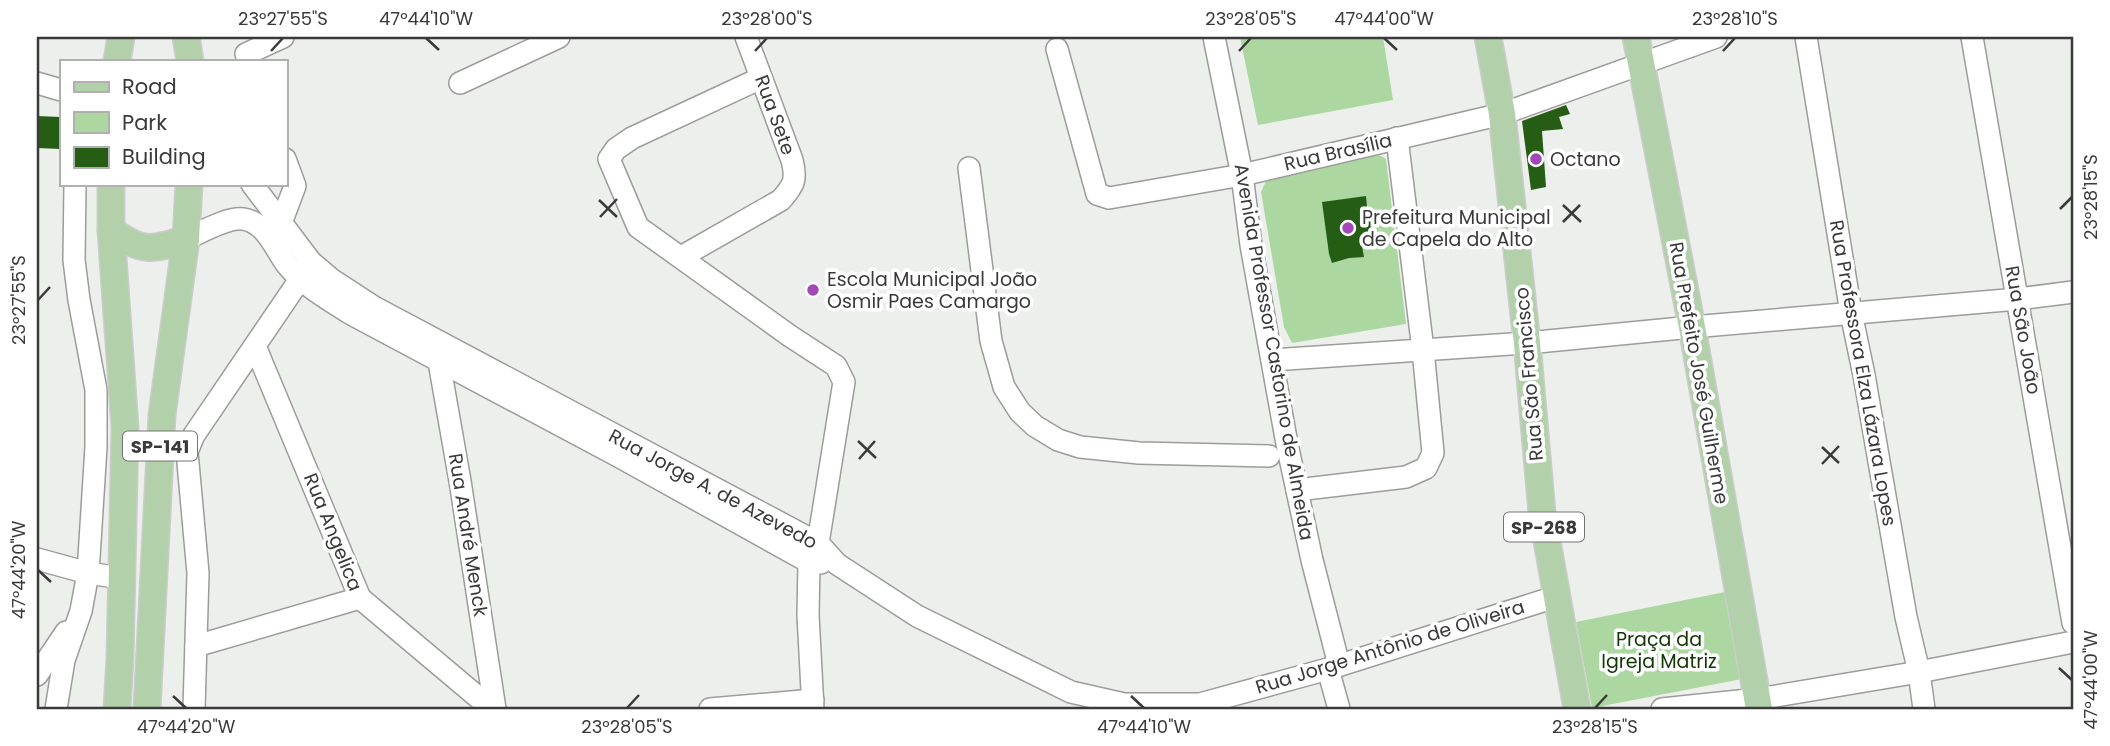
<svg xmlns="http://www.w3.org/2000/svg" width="2110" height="746" font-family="Poppins,sans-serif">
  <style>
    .green { fill: #acd7a1 }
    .building { fill: #265d15 }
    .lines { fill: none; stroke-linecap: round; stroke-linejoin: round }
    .minor-casing { stroke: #9c9d9b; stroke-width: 24 }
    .major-casing { stroke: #ccc; stroke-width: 29 }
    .minor { stroke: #fff; stroke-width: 21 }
    .major { stroke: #b2d1aa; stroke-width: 26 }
    .ticks { fill: none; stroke: #393a39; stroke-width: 2.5 }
    .poi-dot { fill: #a149b6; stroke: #fff; stroke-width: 2.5 }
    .labels { text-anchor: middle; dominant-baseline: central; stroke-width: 7; stroke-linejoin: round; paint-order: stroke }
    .shield { fill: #fff; stroke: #747574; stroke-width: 2 }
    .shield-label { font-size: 18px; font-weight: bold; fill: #393a39 }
    .street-label { font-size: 19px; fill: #393a39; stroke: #fff }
    .poi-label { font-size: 19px; fill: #393a39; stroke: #fff; text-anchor: start }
    .park-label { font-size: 19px; fill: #0f3603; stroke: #fff }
    .neatline { fill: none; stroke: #393a39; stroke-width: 2.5 }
    .ticks-label { font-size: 18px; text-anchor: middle; fill: #393a39 }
  </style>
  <rect width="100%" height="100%" fill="#edefed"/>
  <g class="green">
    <polygon points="1240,37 1383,37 1393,100 1258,125"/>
    <polygon points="1379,155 1386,159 1406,324 1292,343 1284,327 1261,192 1268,177"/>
    <polygon points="1725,592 1742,679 1592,708 1576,622"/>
  </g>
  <g class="building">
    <polygon points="1566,105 1570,114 1559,117 1563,129 1542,131 1546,187 1531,190 1522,121"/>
    <polygon points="37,116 61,117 61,149 37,148"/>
    <polygon points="1366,196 1367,207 1370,212 1371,244 1362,246 1364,257 1349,258 1332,263 1329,254 1322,202"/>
  </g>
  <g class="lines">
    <defs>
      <g id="minor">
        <polyline points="1214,37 1242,175 1251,245 1287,444 1312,560 1339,665"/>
        <polyline points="1806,37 1851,313 1864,375 1906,617 1919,672 1924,709"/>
        <polyline points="1972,37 2073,623"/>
        <polyline points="1057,49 1097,194 1109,198 1242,175 1502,114 1716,37"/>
        <polyline points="246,54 283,37"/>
        <polyline points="761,78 632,138 616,149 609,159 638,227 790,336 836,366 844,382 818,543 809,562 808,615 813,709"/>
        <polyline points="37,83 61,90"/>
        <polyline points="460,83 559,37"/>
        <polyline points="969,168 991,341 1004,387 1020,412 1035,426 1058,440 1080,447 1139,453 1269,456"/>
        <polyline points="252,184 311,262 331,279 374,307 818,543 837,564 917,616 1071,692 1124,704 1200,704 1328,669 1558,596"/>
        <polyline points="281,223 295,186 285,159"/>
        <path d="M186,239c14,-6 41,-22 57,-20 23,3 32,30 44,46 17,21 44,36 66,50l265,141 191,106 12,1"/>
        <path d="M681,257l100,-57c13,-15 16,-20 11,-40l-46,-123"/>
        <polyline points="255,346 360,598 492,709"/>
        <polyline points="443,353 439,362 460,481 495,709"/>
        <polyline points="1272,360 1527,343 1692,327 2018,299 2073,292"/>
        <polyline points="1297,490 1406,477 1426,468 1433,453 1423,350 1397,138"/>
        <polyline points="37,559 88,573 96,447 96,390 79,300 74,260 75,184"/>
        <polyline points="196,646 360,598"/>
        <polyline points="1328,669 1339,709"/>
        <polyline points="37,675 66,632"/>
        <polyline points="56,709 64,660 81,611 88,573 121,578"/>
        <polyline points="194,709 198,573 187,452 194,435 309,266"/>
        <polyline points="710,709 813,700"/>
        <polyline points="1662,709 1758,699 1919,672 2073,642"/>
      </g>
      <g id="major">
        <polyline points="186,37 190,61"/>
        <polyline points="1488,37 1502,114 1527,343 1542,513 1577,709"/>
        <polyline points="1636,37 1692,327 1759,709"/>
        <polyline points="117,61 121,37"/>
        <polyline points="111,184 111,230 125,428 120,658 117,709"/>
        <path d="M111,230c31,22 39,21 75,9"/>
        <polyline points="147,709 162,415 186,239 189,184"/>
      </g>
    </defs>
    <use href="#minor" class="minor-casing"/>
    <use href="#major" class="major-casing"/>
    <use href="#minor" class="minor"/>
    <use href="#major" class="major"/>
  </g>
  <path class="ticks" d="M426,38l13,12M1384,38l13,12M271,51l12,-13M755,51l12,-13M1239,51l12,-13M1723,51l12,-13M599,200l18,17M1563,205l18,17M2060,209l12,-12M600,217l17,-18M1563,222l17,-17M38,300l12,-13M858,441l18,17M1822,447l17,16M859,459l16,-18M1822,464l17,-18M38,570l13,12M2059,668l13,12M173,696l13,12M1131,696l13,12M627,708l12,-13M1595,708l12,-13"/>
  <g class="poi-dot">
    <circle cx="1536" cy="159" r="7"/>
    <circle cx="1348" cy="228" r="7"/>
    <circle cx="813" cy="290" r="7"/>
  </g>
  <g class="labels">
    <g class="shield">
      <rect x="123" y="431.5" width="74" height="29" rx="5"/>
      <rect x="1504" y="512.5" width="80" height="29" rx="5"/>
    </g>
    <g class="shield-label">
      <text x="160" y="446">SP-141</text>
      <text x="1544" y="527">SP-268</text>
    </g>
    <g class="street-label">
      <text transform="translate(775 115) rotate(70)">Rua Sete</text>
      <text transform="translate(1338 152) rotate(-13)">Rua Brasília</text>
      <text transform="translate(2023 330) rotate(80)">Rua São João</text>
      <text transform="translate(1274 352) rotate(80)">Avenida Professor Castorino de Almeida</text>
      <text transform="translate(1699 373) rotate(80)">Rua Prefeito José Guilherme</text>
      <text transform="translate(1863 373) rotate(80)">Rua Professora Elza Lázara Lopes</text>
      <text transform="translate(1529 374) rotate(-95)">Rua São Francisco</text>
      <text transform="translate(713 489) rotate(28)">Rua Jorge A. de Azevedo</text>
      <text transform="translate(333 532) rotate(68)">Rua Angelica</text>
      <text transform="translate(468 535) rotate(81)">Rua André Menck</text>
      <text transform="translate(1390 647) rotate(-17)">Rua Jorge Antônio de Oliveira</text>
    </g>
    <g class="poi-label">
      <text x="1550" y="159">Octano</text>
      <text x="1362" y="217">Prefeitura Municipal<tspan x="1362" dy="22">de Capela do Alto</tspan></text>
      <text x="827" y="279">Escola Municipal João<tspan x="827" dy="22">Osmir Paes Camargo</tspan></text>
    </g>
    <g class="park-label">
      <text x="1659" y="639">Praça da<tspan x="1659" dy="22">Igreja Matriz</tspan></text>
    </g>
  </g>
  <rect width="2110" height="746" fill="none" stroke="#ffffff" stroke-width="77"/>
  <rect x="60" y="60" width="228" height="126" fill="#ffffff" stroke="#b0b0b0" stroke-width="2"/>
  <rect x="74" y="82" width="35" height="10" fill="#b2d1aa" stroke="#b0b0b0" stroke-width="2"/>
  <text x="122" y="94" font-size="21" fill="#393a39">Road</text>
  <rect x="74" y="112" width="35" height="21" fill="#acd7a1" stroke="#b0b0b0" stroke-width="2"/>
  <text x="122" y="130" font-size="21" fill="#393a39">Park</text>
  <rect x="74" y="147" width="35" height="21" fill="#265d15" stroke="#b0b0b0" stroke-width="2"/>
  <text x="122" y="164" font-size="21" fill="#393a39">Building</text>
  <rect x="38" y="38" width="2034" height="670" class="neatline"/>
  <g class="ticks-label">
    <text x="283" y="25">23°27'55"S</text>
    <text x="426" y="25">47°44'10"W</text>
    <text x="767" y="25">23°28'00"S</text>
    <text x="1251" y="25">23°28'05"S</text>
    <text x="1384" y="25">47°44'00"W</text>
    <text x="1735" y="25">23°28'10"S</text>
    <text transform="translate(2091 197) rotate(-90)" y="6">23°28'15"S</text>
    <text transform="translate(19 300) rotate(-90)" y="6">23°27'55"S</text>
    <text transform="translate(19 570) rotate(-90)" y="6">47°44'20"W</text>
    <text transform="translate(2091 680) rotate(-90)" y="6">47°44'00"W</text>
    <text x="186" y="733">47°44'20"W</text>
    <text x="627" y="733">23°28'05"S</text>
    <text x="1144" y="733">47°44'10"W</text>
    <text x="1595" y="733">23°28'15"S</text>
  </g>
</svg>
